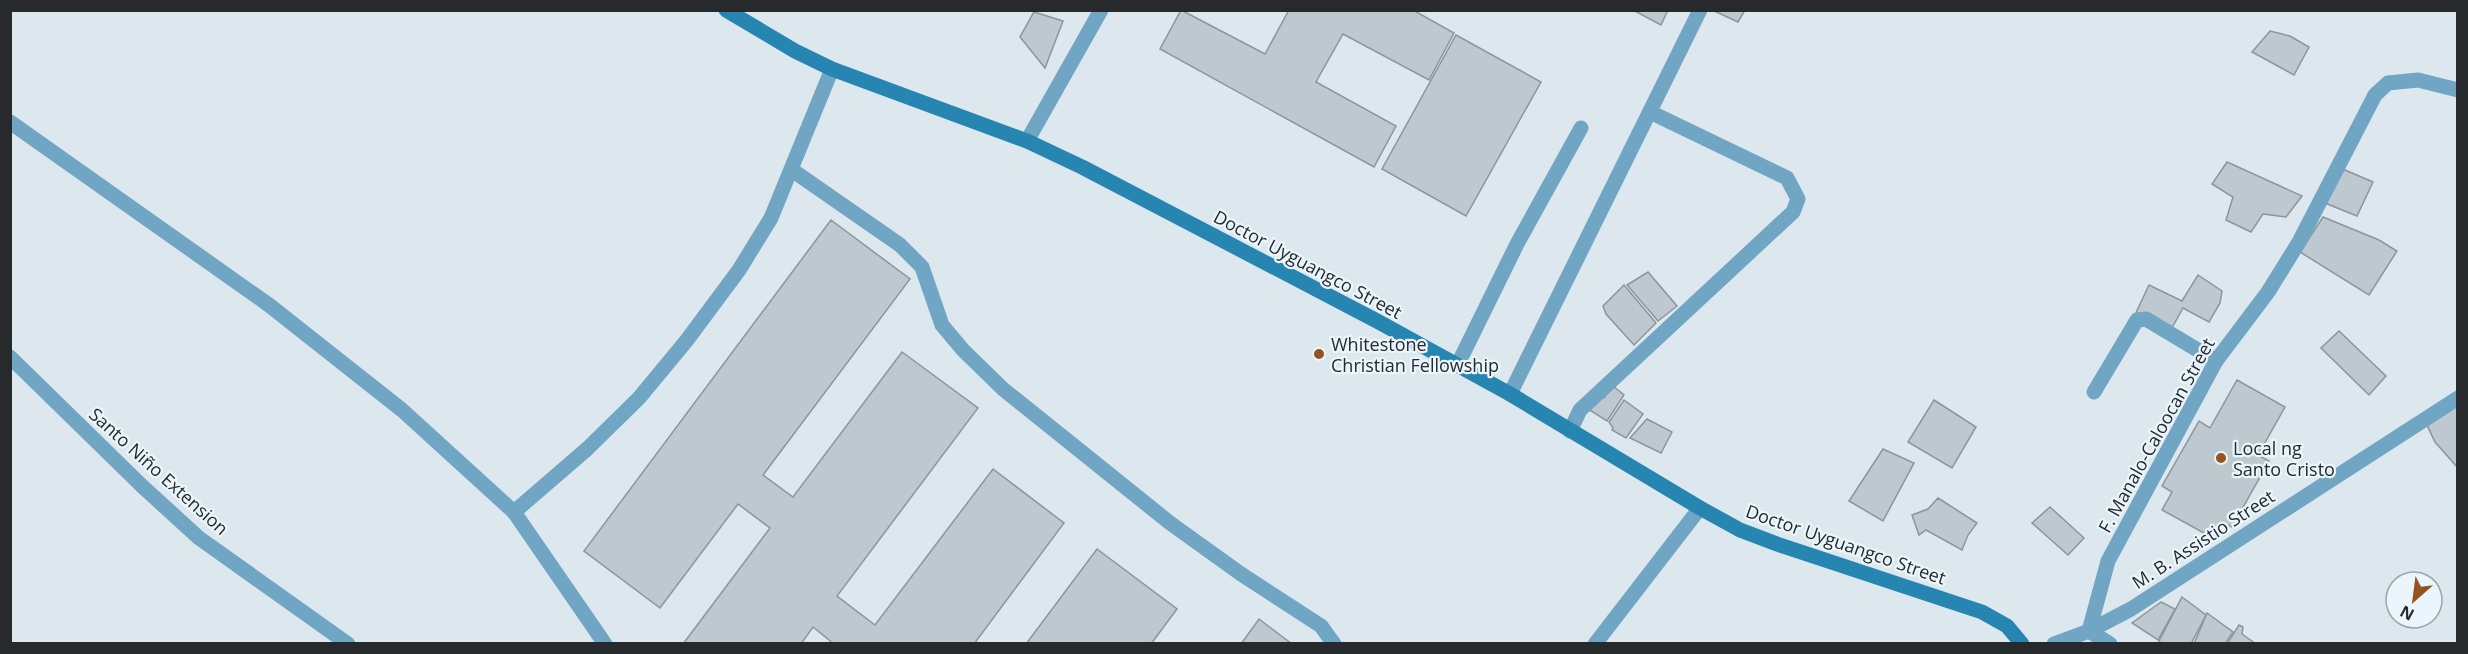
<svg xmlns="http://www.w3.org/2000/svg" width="2468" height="654" font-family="'Open Sans',sans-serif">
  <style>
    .building { fill: #bec9cf; stroke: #8b959b; stroke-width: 1.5 }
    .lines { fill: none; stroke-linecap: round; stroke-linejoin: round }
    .lane { stroke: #70a6c4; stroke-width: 15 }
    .street { stroke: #70a6c4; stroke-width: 15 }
    .secondary { stroke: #2685b1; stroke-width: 15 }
    .poi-dot { fill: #955320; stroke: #eaf5fc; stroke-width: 2 }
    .labels { text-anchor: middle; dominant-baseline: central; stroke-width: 4.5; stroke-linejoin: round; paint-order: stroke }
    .street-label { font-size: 18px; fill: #262a2c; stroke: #eaf5fc }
    .poi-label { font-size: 18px; fill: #262a2c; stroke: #eaf5fc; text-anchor: start }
  </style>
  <rect width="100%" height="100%" fill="#dde8ee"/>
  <g class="building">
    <polygon points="1181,10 1265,54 1289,10 1413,10 1454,33 1429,80 1343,34 1316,82 1396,126 1374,167 1160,49"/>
    <polygon points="1633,10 1668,10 1661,25"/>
    <polygon points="1712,10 1745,10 1738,22"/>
    <polygon points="1034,12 1063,21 1045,68 1020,37"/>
    <polygon points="2270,31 2290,36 2309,47 2294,75 2252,52"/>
    <polygon points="1456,35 1541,82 1466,216 1382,169"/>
    <polygon points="2227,162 2302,196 2286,217 2263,214 2251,232 2226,220 2233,197 2212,184"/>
    <polygon points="2338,167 2373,182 2357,216 2320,201"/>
    <polygon points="2323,217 2379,240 2397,251 2369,295 2300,252"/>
    <polygon points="831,220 910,279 763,475 793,497 902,352 978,408 837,596 875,625 993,469 1064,523 974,644 834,644 813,627 801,644 683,644 770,528 738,504 660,608 584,551"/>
    <polygon points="1648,272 1677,306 1658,321 1627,285"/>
    <polygon points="2198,275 2222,291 2220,303 2209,322 2183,308 2168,335 2134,317 2149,285 2182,301"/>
    <polygon points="1624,285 1656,323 1634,345 1606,314 1603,306"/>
    <polygon points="2339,331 2386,376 2369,395 2321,348"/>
    <polygon points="2237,380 2285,407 2258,455 2269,461 2232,527 2222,522 2213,538 2162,510 2172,492 2162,486 2199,421 2210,428"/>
    <polygon points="1613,386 1624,395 1607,421 1588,409 1597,396 1604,398"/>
    <polygon points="1624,400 1643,414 1626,438 1612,430 1613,428 1609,422"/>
    <polygon points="1934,400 1976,427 1952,468 1908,442"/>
    <polygon points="2458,403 2458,468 2435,442 2426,423"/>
    <polygon points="1647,419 1672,432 1661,453 1630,438"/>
    <polygon points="1883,449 1914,463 1883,521 1849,501"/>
    <polygon points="1938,498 1977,523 1968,535 1962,550 1926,530 1919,535 1912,515 1928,509"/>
    <polygon points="2050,507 2084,538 2068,555 2032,523"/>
    <polygon points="1097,549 1177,609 1151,644 1026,644"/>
    <polygon points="2182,597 2206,615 2191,644 2162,644 2159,641"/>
    <polygon points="2161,602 2175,609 2158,640 2132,623"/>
    <polygon points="2207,613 2233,632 2225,644 2194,644"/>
    <polygon points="1259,619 1292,644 1241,644"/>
    <polygon points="2239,625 2243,627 2242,634 2256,644 2227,644"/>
  </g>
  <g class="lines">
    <g class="lane">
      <polyline points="10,122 269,305 402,410 514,512 605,644"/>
      <polyline points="792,170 900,245 922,267 942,325 963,350 1003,389 1170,523 1241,574 1321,626 1334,644"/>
      <polyline points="10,357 142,486 199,538 348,644"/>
      <polyline points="1457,366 1517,244 1581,128"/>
      <polyline points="1570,431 1580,410 1793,212 1798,199 1787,178 1650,112"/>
      <polyline points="514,512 587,449 639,398 687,340 739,270 771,218 832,69"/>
      <polyline points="1595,644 1700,508"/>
    </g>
    <g class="street">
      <polyline points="1027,141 1101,10"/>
      <polyline points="2094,392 2137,320 2146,319 2216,361"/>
      <polyline points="1510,394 1700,10"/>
      <polyline points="2054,644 2089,631 2131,609 2458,398"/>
      <polyline points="2110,644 2089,631 2108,561 2216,361 2268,292 2299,242 2375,95 2388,83 2418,80 2458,90"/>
    </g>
    <polyline class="secondary" points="726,10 795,51 832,69 1027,141 1082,167 1377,321 1510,394 1700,508 1740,530 1777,544 1982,612 2007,626 2022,644"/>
  </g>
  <g class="poi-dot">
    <circle cx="1319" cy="354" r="6"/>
    <circle cx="2221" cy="458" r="6"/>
  </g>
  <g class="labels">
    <g class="street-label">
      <text transform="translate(1308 264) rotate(28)">Doctor Uyguangco Street</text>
      <text transform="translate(2156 435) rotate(-61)">F. Manalo-Caloocan Street</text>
      <text transform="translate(159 471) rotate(42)">Santo Niño Extension</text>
      <text transform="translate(2203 539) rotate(-33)">M. B. Assistio Street</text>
      <text transform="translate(1846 544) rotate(19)">Doctor Uyguangco Street</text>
    </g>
    <g class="poi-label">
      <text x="1331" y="344">Whitestone<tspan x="1331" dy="21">Christian Fellowship</tspan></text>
      <text x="2233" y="448">Local ng<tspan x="2233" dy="21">Santo Cristo</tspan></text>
    </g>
  </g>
  <rect width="2468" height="654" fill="none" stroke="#262a2c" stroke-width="24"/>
  <g transform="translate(2414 600) rotate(208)"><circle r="28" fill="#eaf5fc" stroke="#9ca4a9" stroke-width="1.5"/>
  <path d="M0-4.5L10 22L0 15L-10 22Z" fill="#955320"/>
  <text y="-9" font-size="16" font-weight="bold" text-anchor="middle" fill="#262a2c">N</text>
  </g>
</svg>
